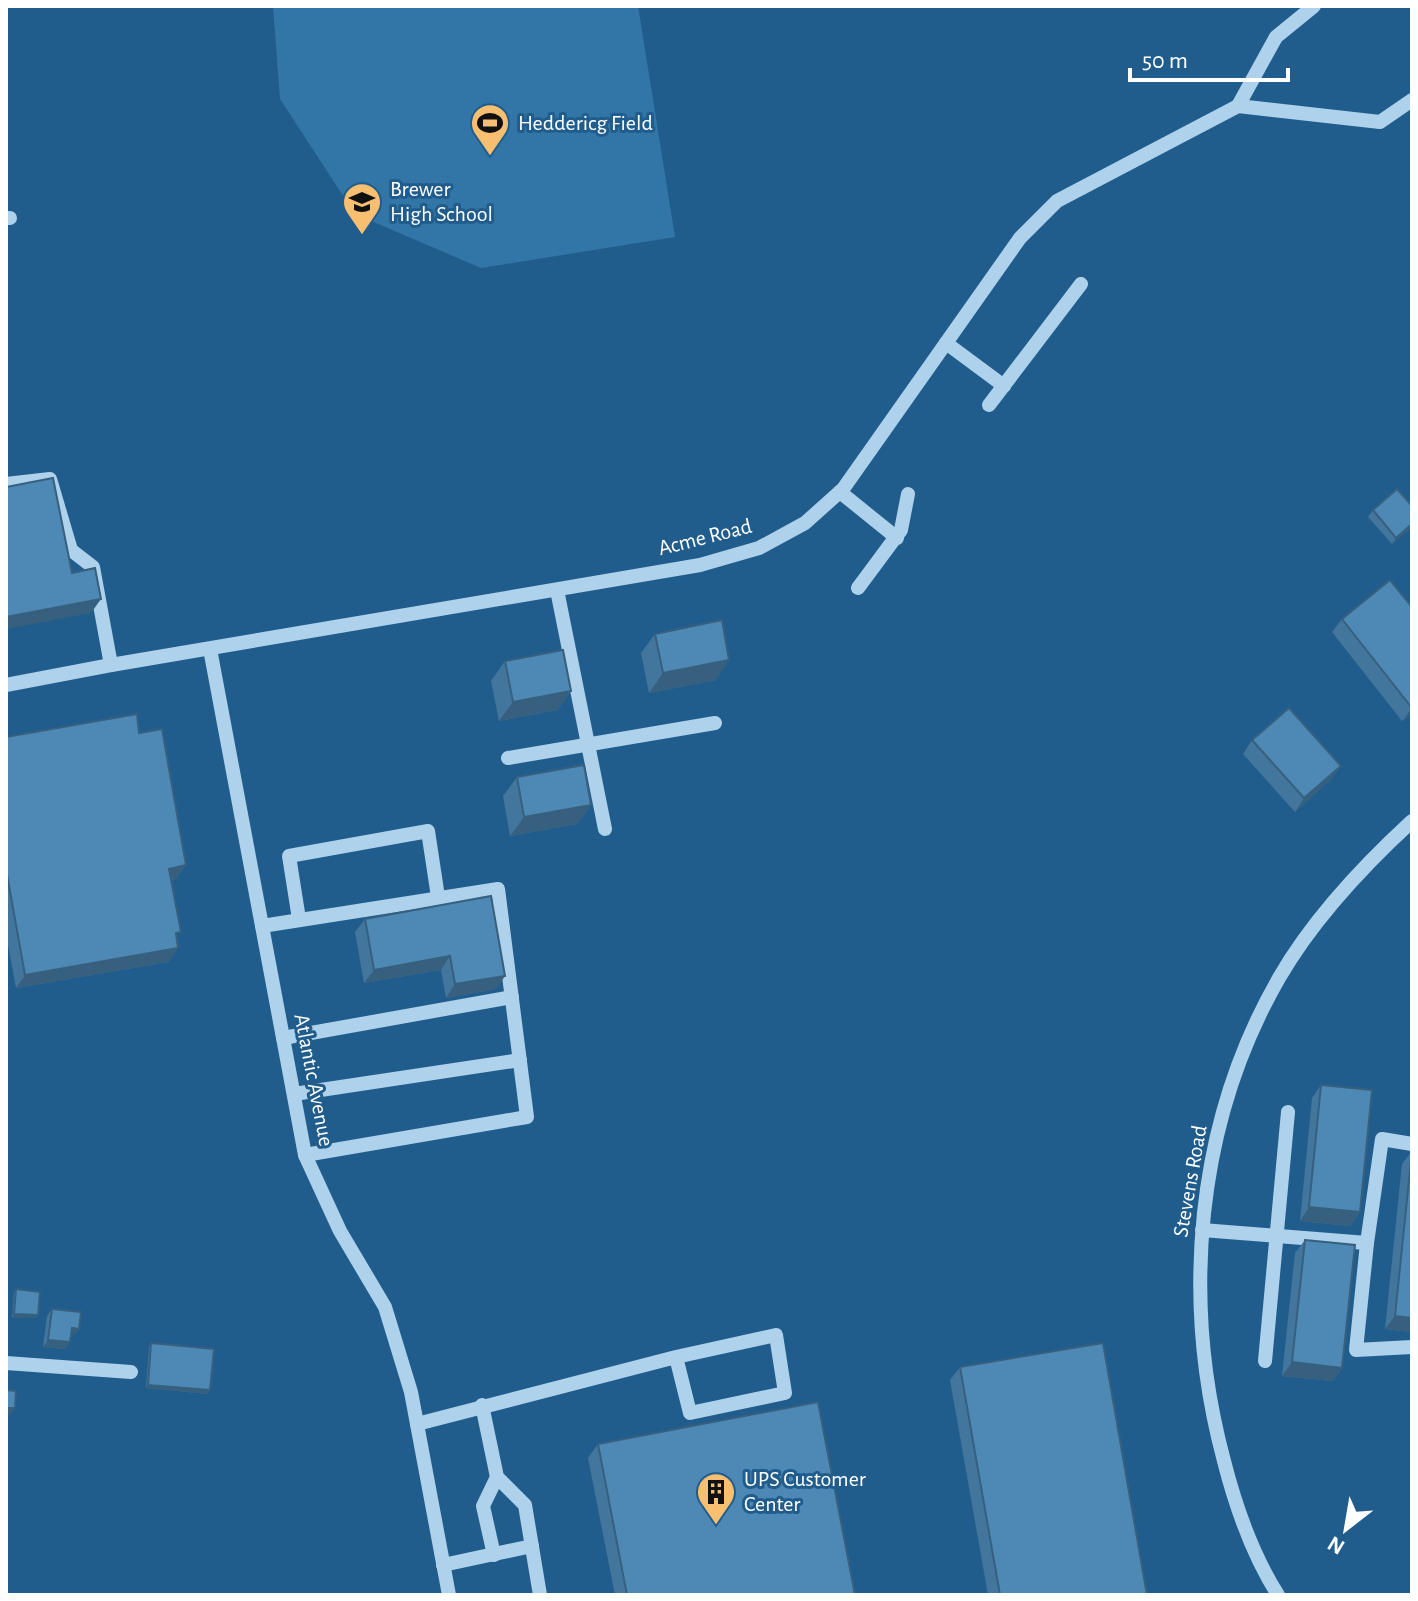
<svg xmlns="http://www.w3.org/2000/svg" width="1418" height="1601" font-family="'Alegreya Sans',sans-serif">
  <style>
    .grass { fill: #3276a7 }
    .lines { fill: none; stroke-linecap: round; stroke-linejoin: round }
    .minor { stroke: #aed2eb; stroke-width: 14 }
    .wall { fill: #43769c }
    .shaded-wall { fill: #37607f }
    .building { fill: #4e89b5; stroke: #37607f; stroke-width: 2 }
    .labels { text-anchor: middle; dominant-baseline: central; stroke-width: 6; stroke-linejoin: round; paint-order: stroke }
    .poi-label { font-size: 22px; fill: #fff; stroke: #215d8c; text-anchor: start }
    .street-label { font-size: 22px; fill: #fff; stroke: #215d8c }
  </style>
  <rect width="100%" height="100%" fill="#215d8c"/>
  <polygon class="grass" points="273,6 638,6 675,237 481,268 355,214 280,99"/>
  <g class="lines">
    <g class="minor">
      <polyline points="1314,6 1276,37 1238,106 1380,122 1412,100"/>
      <polyline points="6,218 10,218"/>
      <polyline points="946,343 1004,386"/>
      <polyline points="989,405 1081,284"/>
      <polyline points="6,484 50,479 71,550 93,567 111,665"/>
      <polyline points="840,492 897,538"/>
      <polyline points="858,588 901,530 908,494"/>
      <polyline points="557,590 605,829"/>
      <polyline points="210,649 305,1155 340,1231 385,1307 411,1392 449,1595"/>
      <polyline points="6,685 111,665 700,565 759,548 805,523 843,489 1020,238 1057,201 1238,106"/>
      <polyline points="508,758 715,723"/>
      <polyline points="299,919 289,856 428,831 438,897"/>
      <polyline points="262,926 498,889 527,1117 305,1155"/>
      <polyline points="283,1038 512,997"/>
      <polyline points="294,1094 520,1060"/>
      <polyline points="1412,1144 1382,1139 1367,1243 1356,1350 1412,1347"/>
      <polyline points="1202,1230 1367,1243"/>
      <polyline points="1265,1361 1288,1112"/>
      <polyline points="6,1363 131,1372"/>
      <polyline points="482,1405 497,1477 525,1505 540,1595"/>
      <polyline points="417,1424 676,1357 690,1413 785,1393 776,1335 676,1357"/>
      <polyline points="494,1555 483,1506 497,1477"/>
      <polyline points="443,1565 532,1546"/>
      <path d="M1278,1595c-26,-41 -42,-87 -54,-134 -43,-160 -29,-337 55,-483 34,-59 83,-111 133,-157"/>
    </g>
  </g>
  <g class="wall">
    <polygon points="1373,510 1412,527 1392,544 1368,517"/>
    <polygon points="1412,607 1412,714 1402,721 1332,632 1342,619"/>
    <polygon points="655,634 716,680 649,693 641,653"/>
    <polygon points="505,661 571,691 557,710 499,721 491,681"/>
    <polygon points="139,733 176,879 171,880 177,939 169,962 16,988 6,934 6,737"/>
    <polygon points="1252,740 1341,766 1331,779 1295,812 1243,754"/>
    <polygon points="517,777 591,805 577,824 510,836 503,796"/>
    <polygon points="491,896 496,989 446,998 441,970 364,983 355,932 365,919"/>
    <polygon points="1321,1085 1360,1212 1350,1226 1300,1221 1312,1098"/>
    <polygon points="1412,1151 1412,1332 1385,1329 1402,1164"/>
    <polygon points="1305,1240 1342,1368 1332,1381 1282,1376 1295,1253"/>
    <polygon points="16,1289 36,1318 12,1318 14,1293"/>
    <polygon points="52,1309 79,1329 74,1335 71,1335 70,1342 65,1349 43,1347 47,1316"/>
    <polygon points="151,1343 208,1394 146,1388 149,1347"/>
    <polygon points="960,1367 1147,1595 988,1595 950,1380"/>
    <polygon points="598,1444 855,1595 615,1595 588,1458"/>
  </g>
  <g class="shaded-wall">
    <polygon points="1412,524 1412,527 1392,544 1396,538"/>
    <polygon points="101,599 91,613 6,629 6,617"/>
    <polygon points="729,660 716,680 649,693 663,673"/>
    <polygon points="571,691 557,710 499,721 513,702"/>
    <polygon points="1412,708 1412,714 1402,721"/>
    <polygon points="1341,766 1331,779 1295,812 1304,798"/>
    <polygon points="591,805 577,824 510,836 524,817"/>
    <polygon points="186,865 176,879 159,882 169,869"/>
    <polygon points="178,948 169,962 16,988 25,975"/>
    <polygon points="450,956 441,970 364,983 374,970"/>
    <polygon points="505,976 496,989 446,998 455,984"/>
    <polygon points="1309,1207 1360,1212 1350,1226 1300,1221"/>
    <polygon points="14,1314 38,1315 36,1318 12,1318"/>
    <polygon points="1395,1316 1412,1318 1412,1332 1385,1329"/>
    <polygon points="72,1328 79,1329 74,1335 67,1335"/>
    <polygon points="48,1340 70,1342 65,1349 43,1347"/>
    <polygon points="1292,1362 1342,1368 1332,1381 1282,1376"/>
    <polygon points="148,1385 210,1390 208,1394 146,1388"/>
    <polygon points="9,1408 15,1408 10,1415 6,1415"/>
  </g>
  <g class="building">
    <polygon points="53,478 72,573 95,568 101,599 6,617 6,487"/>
    <polygon points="1397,489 1412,506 1412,524 1396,538 1373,510"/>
    <polygon points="1390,580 1412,607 1412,708 1342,619"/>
    <polygon points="722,620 729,660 663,673 655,634"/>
    <polygon points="563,650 571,691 513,702 505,661"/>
    <polygon points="1289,708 1341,766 1304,798 1252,740"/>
    <polygon points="137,714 139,733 162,729 186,865 169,869 181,932 176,933 178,948 25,975 6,869 6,737"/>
    <polygon points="584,765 591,805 524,817 517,777"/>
    <polygon points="491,896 505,976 455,984 450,956 374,970 365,919"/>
    <polygon points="1321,1085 1372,1090 1360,1212 1309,1207"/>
    <polygon points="1412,1151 1412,1318 1395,1316"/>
    <polygon points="1305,1240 1355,1245 1342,1368 1292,1362"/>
    <polygon points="16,1289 40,1292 38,1315 14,1314"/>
    <polygon points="52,1309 81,1312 79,1329 72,1328 70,1342 48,1340"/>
    <polygon points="151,1343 214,1349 210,1390 148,1385"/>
    <polygon points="1103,1343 1147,1595 1000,1595 960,1367"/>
    <polygon points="6,1390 16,1391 15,1408 9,1408 7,1421"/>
    <polygon points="818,1402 855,1595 627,1595 598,1444"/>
  </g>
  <defs>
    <symbol id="stadium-pin" viewBox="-11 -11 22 30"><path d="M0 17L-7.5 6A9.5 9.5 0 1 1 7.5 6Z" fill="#f8bf70" stroke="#215d8c"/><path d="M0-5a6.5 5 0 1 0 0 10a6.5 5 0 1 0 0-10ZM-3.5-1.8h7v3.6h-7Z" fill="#111"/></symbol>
    <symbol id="school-pin" viewBox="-11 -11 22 30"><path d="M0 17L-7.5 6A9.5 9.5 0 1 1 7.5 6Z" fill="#f8bf70" stroke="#215d8c"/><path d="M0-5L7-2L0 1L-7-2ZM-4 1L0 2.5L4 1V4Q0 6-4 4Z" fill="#111"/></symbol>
    <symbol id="building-pin" viewBox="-11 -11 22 30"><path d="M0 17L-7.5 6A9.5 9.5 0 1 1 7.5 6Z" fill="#f8bf70" stroke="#215d8c"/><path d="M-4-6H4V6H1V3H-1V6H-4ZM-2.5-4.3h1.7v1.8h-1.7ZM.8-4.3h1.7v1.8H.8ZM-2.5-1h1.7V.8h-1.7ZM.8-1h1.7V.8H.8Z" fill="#111"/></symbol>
  </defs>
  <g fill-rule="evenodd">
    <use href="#stadium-pin" x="468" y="101" width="44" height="60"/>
    <use href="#school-pin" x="340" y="180" width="44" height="60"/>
    <use href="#building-pin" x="694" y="1470" width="44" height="60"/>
  </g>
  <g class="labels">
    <g class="poi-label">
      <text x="518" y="123">Heddericg Field</text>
      <text x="390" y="189">Brewer<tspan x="390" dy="25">High School</tspan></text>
      <text x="744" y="1479">UPS Customer<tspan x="744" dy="25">Center</tspan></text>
    </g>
    <g class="street-label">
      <text transform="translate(705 537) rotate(-14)">Acme Road</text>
      <text transform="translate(314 1080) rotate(79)">Atlantic Avenue</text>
      <text transform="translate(1190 1181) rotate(-80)">Stevens Road</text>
    </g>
  </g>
  <rect width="1418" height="1601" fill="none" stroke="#ffffff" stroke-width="16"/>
  <g transform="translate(1346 1529) rotate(211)" stroke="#215d8c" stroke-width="6" paint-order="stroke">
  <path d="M0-6L14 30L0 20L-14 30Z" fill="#ffffff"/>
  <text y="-12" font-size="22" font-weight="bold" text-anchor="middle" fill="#ffffff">N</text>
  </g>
  <path d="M1130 68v12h158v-12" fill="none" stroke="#ffffff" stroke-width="4"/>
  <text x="1142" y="68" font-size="24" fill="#ffffff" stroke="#215d8c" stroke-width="6" paint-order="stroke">50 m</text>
</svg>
